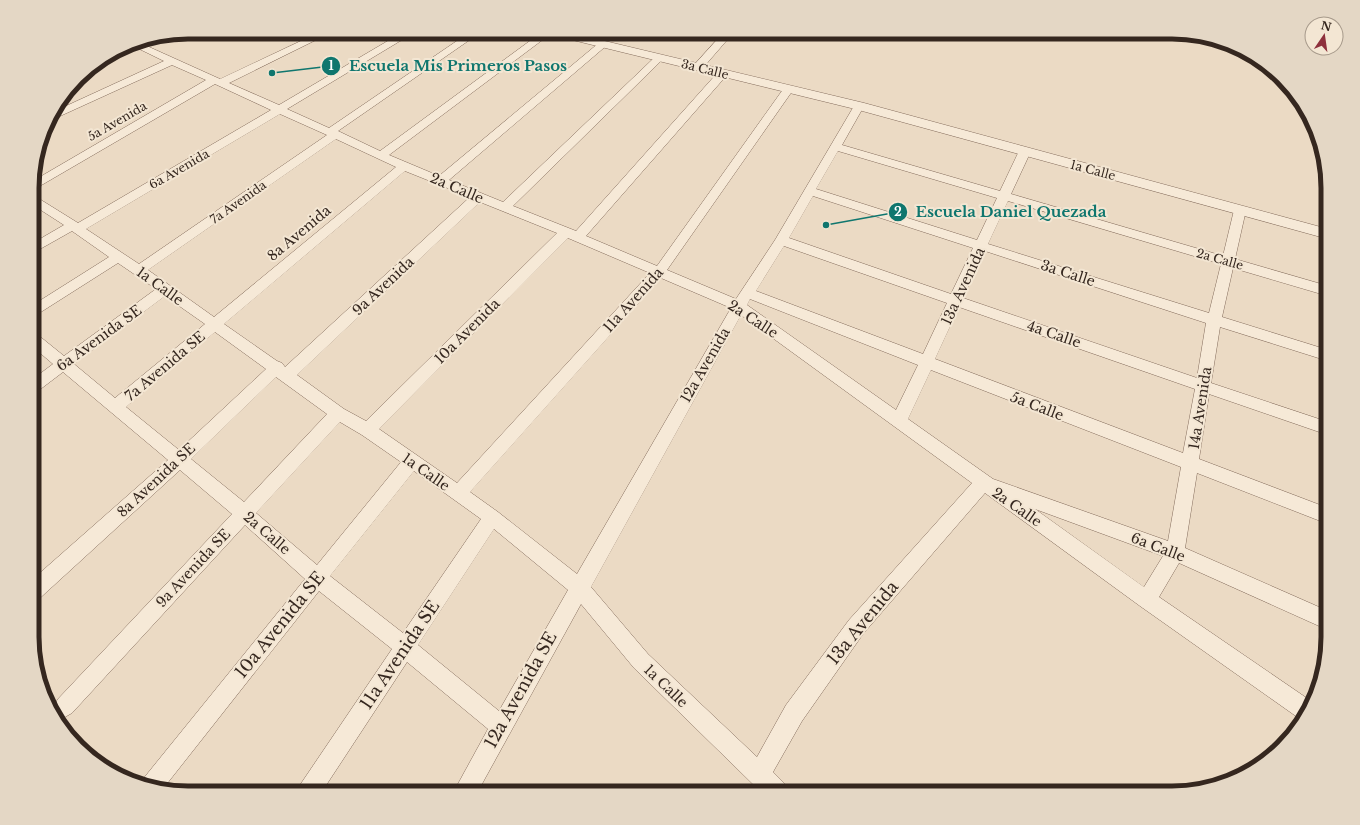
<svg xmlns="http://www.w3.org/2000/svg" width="1360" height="825" font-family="'Libre Baskerville',serif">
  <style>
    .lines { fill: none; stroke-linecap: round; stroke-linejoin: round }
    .minor-casing { stroke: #846c5c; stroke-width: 1 }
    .tertiary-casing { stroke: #846c5c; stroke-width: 1 }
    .minor { fill: #f6e9d7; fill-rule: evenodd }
    .tertiary { fill: #f6e9d7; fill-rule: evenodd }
    .labels { text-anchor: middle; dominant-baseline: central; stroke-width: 4; stroke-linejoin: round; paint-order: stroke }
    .far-street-label { font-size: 12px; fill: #35271f; stroke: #f3e6d3 }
    .street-label { font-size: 14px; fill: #35271f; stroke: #f3e6d3 }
    .near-street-label { font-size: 17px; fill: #35271f; stroke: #f3e6d3 }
    .rim { fill: none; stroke: #35271f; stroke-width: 5 }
    .leader { fill: none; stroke: #0f766e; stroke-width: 1.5 }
    .callout-dot { fill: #0f766e; stroke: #f3e6d3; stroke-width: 1.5 }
    .mark-label { font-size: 12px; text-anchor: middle; font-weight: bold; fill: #fff }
    .callout-label { font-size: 15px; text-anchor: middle; font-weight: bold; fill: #0f766e; stroke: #f3e6d3; stroke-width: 4; stroke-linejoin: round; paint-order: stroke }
  </style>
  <rect width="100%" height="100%" fill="#ebdac4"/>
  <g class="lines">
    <defs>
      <g id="minor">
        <path d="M320,32h12l-103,51 50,22 124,-73h12l-128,77 42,19 141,-96h11l-143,99 42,20 162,-119h11l-164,123 50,21 161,-134h6v4l-157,134 54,22 153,-146h6l2,2 -2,2 -149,146 63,25 143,-160h8l1,2 -1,2 -141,161 71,30 127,-178h8l1,2 -126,180 69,29 39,-59 79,-134 5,-3 5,3 -22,39 158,46 19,-40 2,-2h8l2,2 -20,43 212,62 11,-46 6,-4 4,1 2,3 -11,49 93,27v10l-95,-28 -11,49 106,33v11l-108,-34 -9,56 117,39v13l-119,-41 -10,65 129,49v16l-131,-51 -12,75 143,63v19l-149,-67 -20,34 152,104 -4,14 -4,5 -3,-1 -160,-113 -155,-113 -122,141 -61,87 -29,51 13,13 3,8h-27l-128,-125 -53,-64 -104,189h-24l35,-64 -81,-67 -86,131h-24l3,-8 92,-136 -73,-58 -157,199 -14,-2 -9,-4 166,-205 -60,-54 -173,188 -7,4 -7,-4 -4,-7 4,-7 174,-185 -52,-44 -140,128 -7,3v-22l135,-119 -105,-88 -25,19 -5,2v-14l20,-15 -20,-17v-13l5,1 26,21 92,-67 -38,-26 -85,54v-12l76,-48 -37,-26 -39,22v-10l31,-18 -31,-20v-10l45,28 193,-113 -56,-26 -182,106v-9l173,-101 -34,-15 -125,57 6,-10 111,-51 -35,-17 9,-2 82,37zM280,114l47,21 -188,129 -53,-35zM336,139l60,28 -182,150 -66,-47zM838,151l159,47 -20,42 -161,-51zM405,171l65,26 -185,170 -3,-4 -5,-2 -53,-37zM813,196l160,52 -22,46 -162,-56zM1008,201l213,63 -12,49 -221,-69zM480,202l77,31 -191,188 -22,-12 -47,-34zM568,238l82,35 -193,210 -78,-54zM784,246l163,57 -24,51 -167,-63zM985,251l221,72 -9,55 -234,-80zM661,278l70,30 -154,266 -79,-62 -28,-20zM165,296l40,28 -90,74 -41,-34zM750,299l168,66 -22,45 -149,-105zM959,307l236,82 -12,64 -248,-94zM741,315l231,168 -123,137 -63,85 -29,52 -109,-103 -57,-67zM215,332l51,37 -87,81 -53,-43zM931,370l250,97 -13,74 -175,-62 -85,-60zM276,377l51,37 -83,88 -53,-43zM340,422l22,13 39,27 -84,103 -61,-52zM414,471l67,48 -78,114 -73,-57zM1035,509l128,47 -19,31zM494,529l74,61 -69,121 -81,-66z"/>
        <polygon points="724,32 734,32 702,69 694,69 693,67 694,65"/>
        <polygon points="176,34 175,37 168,40 163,37"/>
      </g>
      <polygon id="tertiary" points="546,32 567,32 864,103 1328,229 1328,239 855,109 548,34"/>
    </defs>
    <use href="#minor" class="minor-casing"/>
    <use href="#tertiary" class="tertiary-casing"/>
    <use href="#minor" class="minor"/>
    <use href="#tertiary" class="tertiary"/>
  </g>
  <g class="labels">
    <g class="far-street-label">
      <text transform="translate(705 69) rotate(14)">3a Calle</text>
      <text transform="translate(117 121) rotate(-30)">5a Avenida</text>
      <text transform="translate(179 169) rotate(-30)">6a Avenida</text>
      <text transform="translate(1093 170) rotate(15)">1a Calle</text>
      <text transform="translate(238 202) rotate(-35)">7a Avenida</text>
      <text transform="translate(1220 259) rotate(16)">2a Calle</text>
    </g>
    <g class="street-label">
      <text transform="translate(457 188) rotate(23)">2a Calle</text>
      <text transform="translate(299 233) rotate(-40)">8a Avenida</text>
      <text transform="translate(1068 273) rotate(18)">3a Calle</text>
      <text transform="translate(160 286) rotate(36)">1a Calle</text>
      <text transform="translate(383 286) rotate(-43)">9a Avenida</text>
      <text transform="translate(963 286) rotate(-65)">13a Avenida</text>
      <text transform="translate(633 300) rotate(-48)">11a Avenida</text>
      <text transform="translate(753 319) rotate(33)">2a Calle</text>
      <text transform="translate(467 331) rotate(-45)">10a Avenida</text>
      <text transform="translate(1054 334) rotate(19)">4a Calle</text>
      <text transform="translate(99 338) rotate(-36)">6a Avenida SE</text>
      <text transform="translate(705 365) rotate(-60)">12a Avenida</text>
      <text transform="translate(165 366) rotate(-40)">7a Avenida SE</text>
      <text transform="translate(1037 406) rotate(21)">5a Calle</text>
      <text transform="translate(1200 408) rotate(-81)">14a Avenida</text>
      <text transform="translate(426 472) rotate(35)">1a Calle</text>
      <text transform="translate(156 480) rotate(-43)">8a Avenida SE</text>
      <text transform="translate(1017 507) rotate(35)">2a Calle</text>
      <text transform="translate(267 533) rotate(41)">2a Calle</text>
      <text transform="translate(1158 547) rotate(21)">6a Calle</text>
      <text transform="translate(193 568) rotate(-47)">9a Avenida SE</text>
      <text transform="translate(666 686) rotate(44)">1a Calle</text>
    </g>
    <g class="near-street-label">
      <text transform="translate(863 623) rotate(-51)">13a Avenida</text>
      <text transform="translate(280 625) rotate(-51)">10a Avenida SE</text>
      <text transform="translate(400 655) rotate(-56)">11a Avenida SE</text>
      <text transform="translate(521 690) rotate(-61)">12a Avenida SE</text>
    </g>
  </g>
  <path d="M0 0H1360V825H0ZM188 39H1172A149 149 0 0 1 1321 188V637A149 149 0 0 1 1172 786H188A149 149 0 0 1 39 637V188A149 149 0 0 1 188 39Z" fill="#e4d7c5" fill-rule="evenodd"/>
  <path class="rim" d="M188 39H1172A149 149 0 0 1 1321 188V637A149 149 0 0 1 1172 786H188A149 149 0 0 1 39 637V188A149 149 0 0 1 188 39Z"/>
  <path class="leader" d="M272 73L331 66M826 225L898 212"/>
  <g class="callout-dot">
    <circle cx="272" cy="73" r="4"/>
    <circle cx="826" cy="225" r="4"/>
    <circle cx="331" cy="66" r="10"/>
    <circle cx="898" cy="212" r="10"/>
  </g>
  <g class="mark-label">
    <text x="331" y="70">1</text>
    <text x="898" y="216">2</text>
  </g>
  <g class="callout-label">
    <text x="458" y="71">Escuela Mis Primeros Pasos</text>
    <text x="1011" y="217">Escuela Daniel Quezada</text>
  </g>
  <g transform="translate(1324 36) rotate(13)"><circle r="19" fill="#f3e6d3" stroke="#a79a8b"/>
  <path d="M0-3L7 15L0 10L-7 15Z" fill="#8e303c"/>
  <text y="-6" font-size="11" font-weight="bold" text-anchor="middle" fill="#35271f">N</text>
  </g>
</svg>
